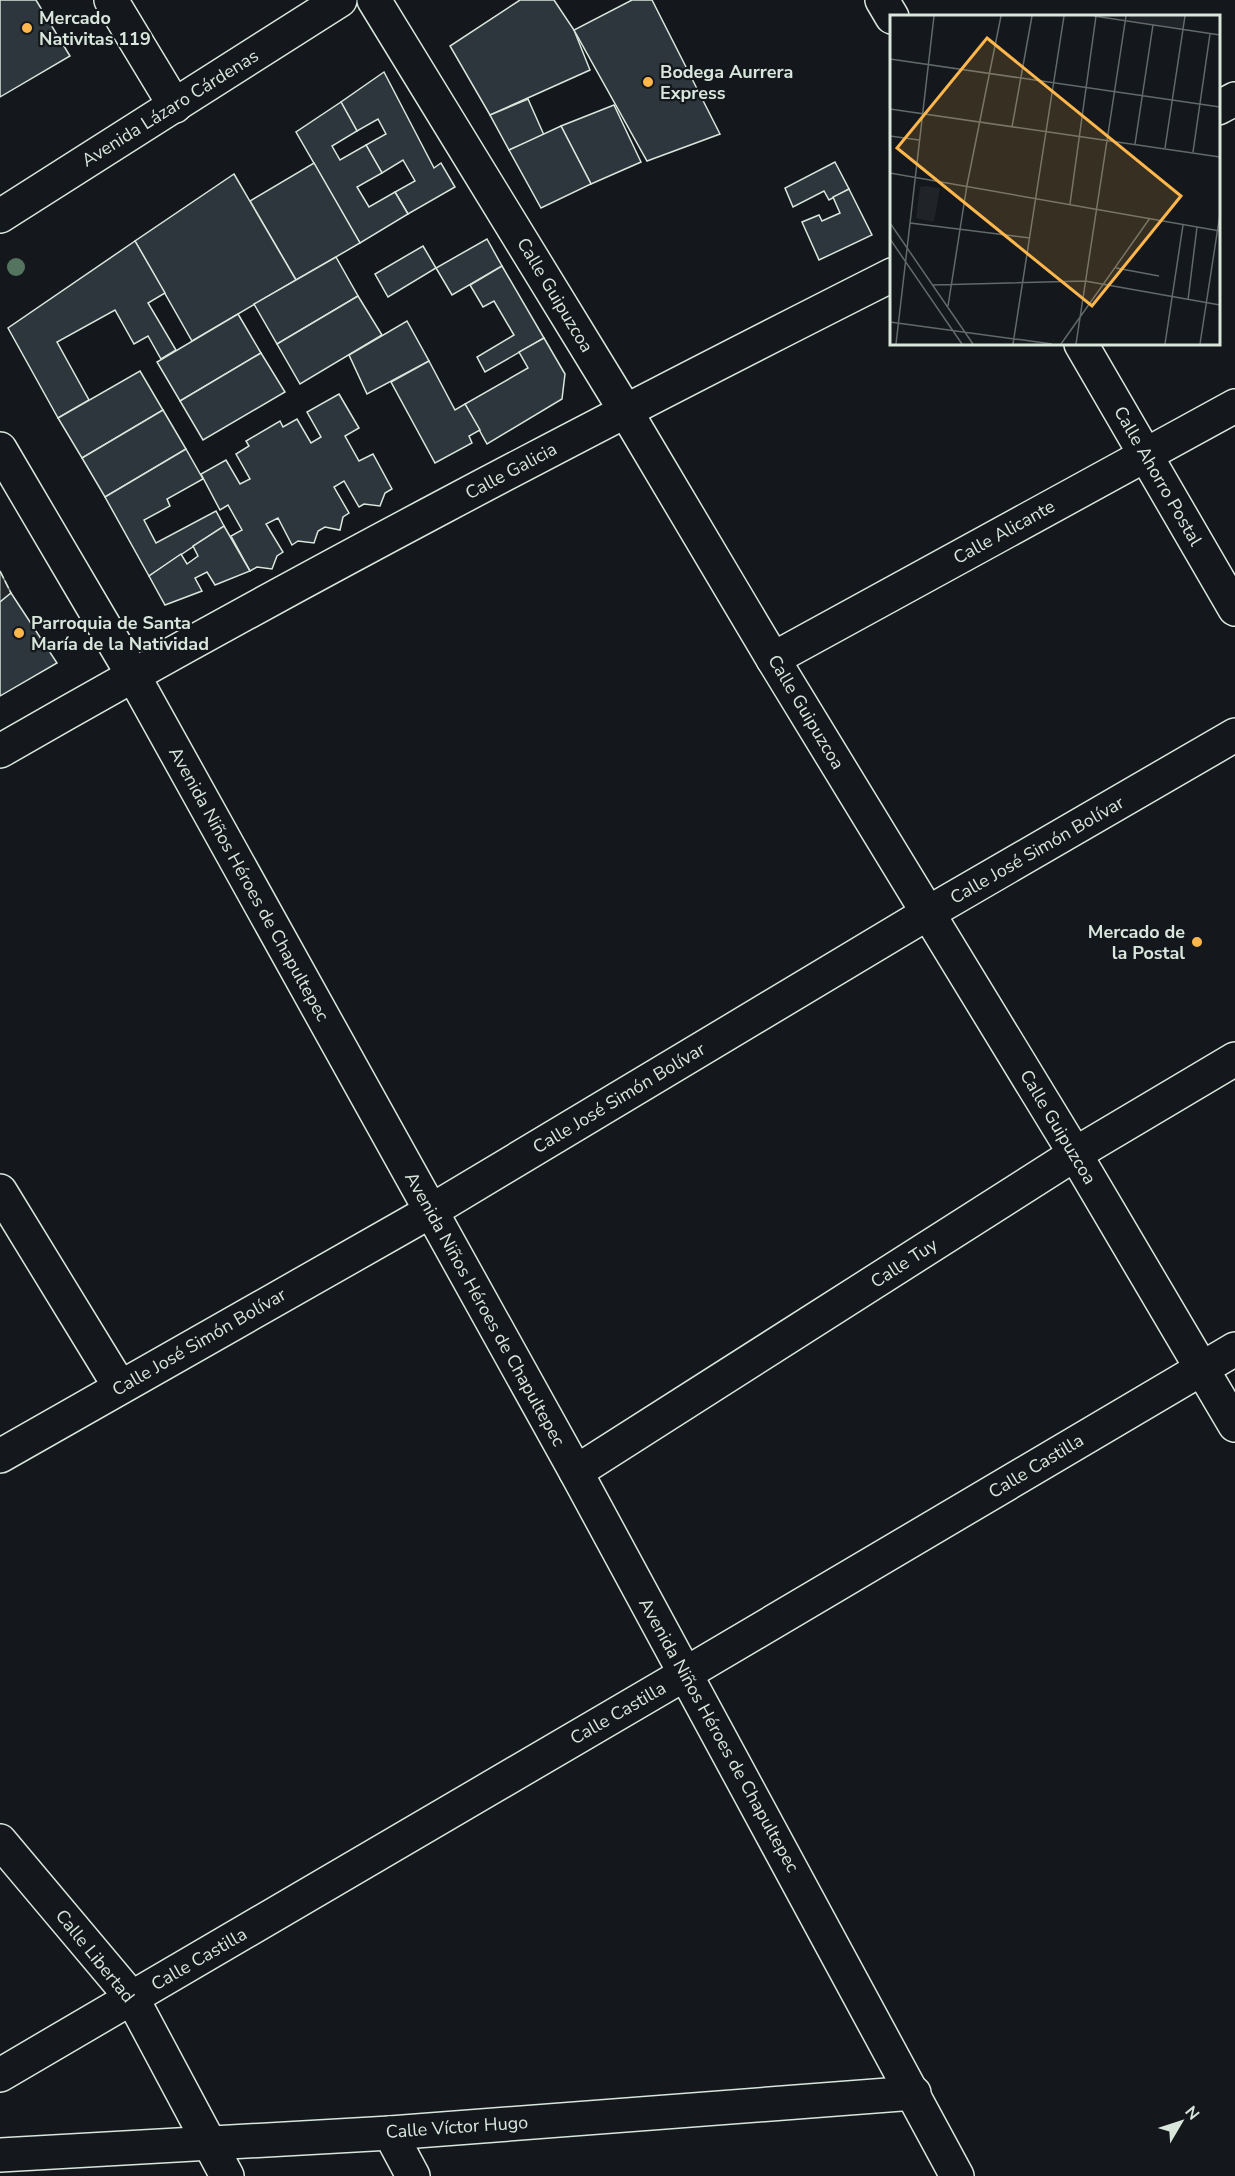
<svg xmlns="http://www.w3.org/2000/svg" width="1235" height="2176" font-family="'Nunito Sans',sans-serif">
  <style>
    .parking { fill: #24282b; stroke: #939e99; stroke-width: 1.5 }
    .building { fill: #2c363c; stroke: #d8e6dc; stroke-width: 1.5 }
    .lines { fill: none; stroke-linecap: round; stroke-linejoin: round }
    .street-casing { stroke: #d8e6dc; stroke-width: 36 }
    .secondary-casing { stroke: #d8e6dc; stroke-width: 36 }
    .primary-casing { stroke: #d8e6dc; stroke-width: 36 }
    .street { stroke: #14181c; stroke-width: 33 }
    .secondary { stroke: #14181c; stroke-width: 33 }
    .primary { stroke: #14181c; stroke-width: 33 }
    .fence { stroke: #d8e6dc; stroke-width: 1.5; stroke-dasharray: 8 3; stroke-linecap: butt }
    .tree { fill: #55745f }
    .poi-dot { fill: #ffb74d; stroke: #14181c; stroke-width: 2 }
    .labels { text-anchor: middle; dominant-baseline: central; stroke-width: 4.5; stroke-linejoin: round; paint-order: stroke }
    .poi-label { font-size: 18px; font-weight: bold; fill: #d8e6dc; stroke: #14181c; text-anchor: start }
    .street-label { font-size: 18px; fill: #d8e6dc; stroke: #14181c }
    .inset-road { fill: none; stroke: #626a69; stroke-width: 1.5 }
    .view { fill: #ffb74d; fill-opacity: 0.15; stroke: #ffb74d; stroke-width: 3 }
    .inset-edge { fill: none; stroke: #d8e6dc; stroke-width: 3 }
  </style>
  <rect width="100%" height="100%" fill="#14181c"/>
  <polygon class="parking" points="0,571 11,593 0,602"/>
  <g class="building">
    <polygon points="0,0 36,0 70,56 0,97"/>
    <polygon points="520,0 554,0 574,30 590,70 490,115 450,46"/>
    <polygon points="632,0 652,0 720,134 647,161 574,30"/>
    <polygon points="384,72 434,168 441,163 455,187 408,214 395,192 415,181 403,160 382,173 366,145 386,134 378,119 357,131 341,102"/>
    <polygon points="528,99 544,135 509,150 490,115"/>
    <polygon points="341,102 357,131 332,146 340,160 366,145 382,173 357,187 369,207 395,192 408,214 360,243 296,132"/>
    <polygon points="614,105 641,162 591,184 561,126"/>
    <polygon points="561,126 591,184 541,208 509,150"/>
    <polygon points="835,162 849,189 829,200 824,191 793,207 785,188"/>
    <polygon points="314,163 360,243 296,280 250,201"/>
    <polygon points="234,174 296,280 192,341 135,241"/>
    <polygon points="849,189 872,235 819,260 802,222 819,215 822,221 840,213 833,197"/>
    <polygon points="487,239 502,266 452,295 436,268"/>
    <polygon points="135,241 165,293 148,303 176,350 161,359 148,336 134,344 115,310 57,342 89,400 58,418 8,328"/>
    <polygon points="423,246 436,268 388,297 375,274"/>
    <polygon points="336,257 358,296 277,344 254,304"/>
    <polygon points="502,266 544,338 485,372 477,357 514,335 494,301 483,307 470,285"/>
    <polygon points="358,296 382,335 300,384 277,344"/>
    <polygon points="238,314 261,353 180,401 157,362"/>
    <polygon points="407,321 429,361 367,394 349,355"/>
    <polygon points="544,338 565,374 562,399 487,444 465,404 528,368 519,352"/>
    <polygon points="261,353 285,392 203,440 180,401"/>
    <polygon points="429,361 455,410 465,404 480,430 469,436 472,443 435,463 391,382"/>
    <polygon points="140,371 163,410 82,458 58,418"/>
    <polygon points="339,394 359,428 345,436 359,461 373,454 392,489 385,493 380,506 364,504 359,507 344,481 334,487 349,513 343,517 340,530 325,527 318,531 314,543 298,541 292,545 278,518 266,524 283,552 277,556 272,569 257,567 250,571 231,536 242,530 228,505 220,510 201,474 226,460 240,484 250,479 236,454 249,446 246,441 280,421 283,427 297,419 311,443 321,437 307,412"/>
    <polygon points="163,410 186,449 105,497 82,458"/>
    <polygon points="186,449 203,479 167,499 170,506 144,520 156,543 216,511 224,526 149,576 105,497"/>
    <polygon points="224,526 250,571 215,585 207,572 195,578 202,591 165,605 149,576 181,554 187,564 198,556 193,546"/>
    <polygon points="11,593 57,663 0,696 0,602"/>
  </g>
  <g class="lines">
    <defs>
      <g id="street">
        <polyline points="111,0 175,106"/>
        <polyline points="374,0 625,410 773,659 1075,1154 1235,1425"/>
        <polyline points="882,0 892,17"/>
        <polyline points="1218,108 1235,99"/>
        <polyline points="1081,344 1235,609"/>
        <polyline points="773,659 1235,406"/>
        <path d="M0,751c292,-168 591,-324 892,-476"/>
        <polyline points="0,1191 120,1387"/>
        <polyline points="576,1472 1075,1154 1235,1059"/>
        <polyline points="0,1841 132,1998 227,2176"/>
        <polyline points="0,2075 685,1674 1235,1349"/>
        <polyline points="390,2133 413,2176"/>
        <polyline points="0,2155 390,2133 914,2093"/>
      </g>
      <g id="secondary">
        <polyline points="0,449 133,675 431,1211 576,1472 957,2176"/>
        <polyline points="0,1456 431,1211 928,913 1235,735"/>
      </g>
      <polyline id="primary" points="0,216 340,0"/>
    </defs>
    <use href="#street" class="street-casing"/>
    <use href="#secondary" class="secondary-casing"/>
    <use href="#primary" class="primary-casing"/>
    <use href="#street" class="street"/>
    <use href="#secondary" class="secondary"/>
    <use href="#primary" class="primary"/>
    <polyline class="fence" points="0,571 11,593"/>
  </g>
  <circle class="tree" cx="16" cy="267" r="9"/>
  <g class="poi-dot">
    <circle cx="27" cy="28" r="6"/>
    <circle cx="648" cy="82" r="6"/>
    <circle cx="19" cy="633" r="6"/>
    <circle cx="1197" cy="942" r="6"/>
  </g>
  <g class="labels">
    <g class="poi-label">
      <text x="39" y="18">Mercado<tspan x="39" dy="21">Nativitas 119</tspan></text>
      <text x="660" y="72">Bodega Aurrera<tspan x="660" dy="21">Express</tspan></text>
      <text x="31" y="623">Parroquia de Santa<tspan x="31" dy="21">María de la Natividad</tspan></text>
      <text x="1185" y="932" text-anchor="end">Mercado de<tspan x="1185" dy="21">la Postal</tspan></text>
    </g>
    <g class="street-label">
      <text transform="translate(170 108) rotate(-32)">Avenida Lázaro Cárdenas</text>
      <text transform="translate(555 295) rotate(59)">Calle Guipuzcoa</text>
      <text transform="translate(511 471) rotate(-28)">Calle Galicia</text>
      <text transform="translate(1158 476) rotate(60)">Calle Ahorro Postal</text>
      <text transform="translate(1004 532) rotate(-29)">Calle Alicante</text>
      <text transform="translate(806 712) rotate(59)">Calle Guipuzcoa</text>
      <text transform="translate(1037 850) rotate(-30)">Calle José Simón Bolívar</text>
      <text transform="translate(249 884) rotate(61)">Avenida Niños Héroes de Chapultepec</text>
      <text transform="translate(619 1098) rotate(-31)">Calle José Simón Bolívar</text>
      <text transform="translate(1058 1127) rotate(59)">Calle Guipuzcoa</text>
      <text transform="translate(904 1263) rotate(-33)">Calle Tuy</text>
      <text transform="translate(485 1309) rotate(61)">Avenida Niños Héroes de Chapultepec</text>
      <text transform="translate(199 1342) rotate(-30)">Calle José Simón Bolívar</text>
      <text transform="translate(1036 1466) rotate(-31)">Calle Castilla</text>
      <text transform="translate(618 1713) rotate(-30)">Calle Castilla</text>
      <text transform="translate(719 1735) rotate(61)">Avenida Niños Héroes de Chapultepec</text>
      <text transform="translate(95 1956) rotate(51)">Calle Libertad</text>
      <text transform="translate(199 1959) rotate(-30)">Calle Castilla</text>
      <text transform="translate(457 2127) rotate(-4)">Calle Víctor Hugo</text>
    </g>
  </g>
  <g transform="translate(890 15)">
    <rect width="330" height="330" fill="#14181c"/>
    <path d="M240,1h54l-1,13 -54,-9zM35,171l15,2 -6,34 -18,-4 4,-31z" fill="#202428"/>
    <path class="inset-road" d="M204,1l126,19M0,44l330,48M0,94l330,48M122,112l20,-111M0,121l29,4M245,129l18,-119M275,133l20,-132M303,137l17,-118M0,158l330,58M180,189l26,-188M0,208l83,121M20,208l120,15M0,224l72,105M226,253l43,8M43,270l152,-4 135,24M298,285l9,-73M58,291l19,-121 34,-169M0,307l162,22M6,329l38,-328M123,329l51,-328M171,329l89,-126M186,329l50,-328M275,329l18,-119M310,329l20,-130"/>
    <path class="view" d="M97,23l194,158 -89,110 -195,-158z"/>
    <rect width="330" height="330" class="inset-edge"/>
  </g>
  <g transform="translate(1181 2122) rotate(51)" stroke="#14181c" stroke-width="4.5" paint-order="stroke">
  <path d="M0-4.5L10 22L0 15L-10 22Z" fill="#d8e6dc"/>
  <text y="-9" font-size="16" font-weight="bold" text-anchor="middle" fill="#d8e6dc">N</text>
  </g>
</svg>
